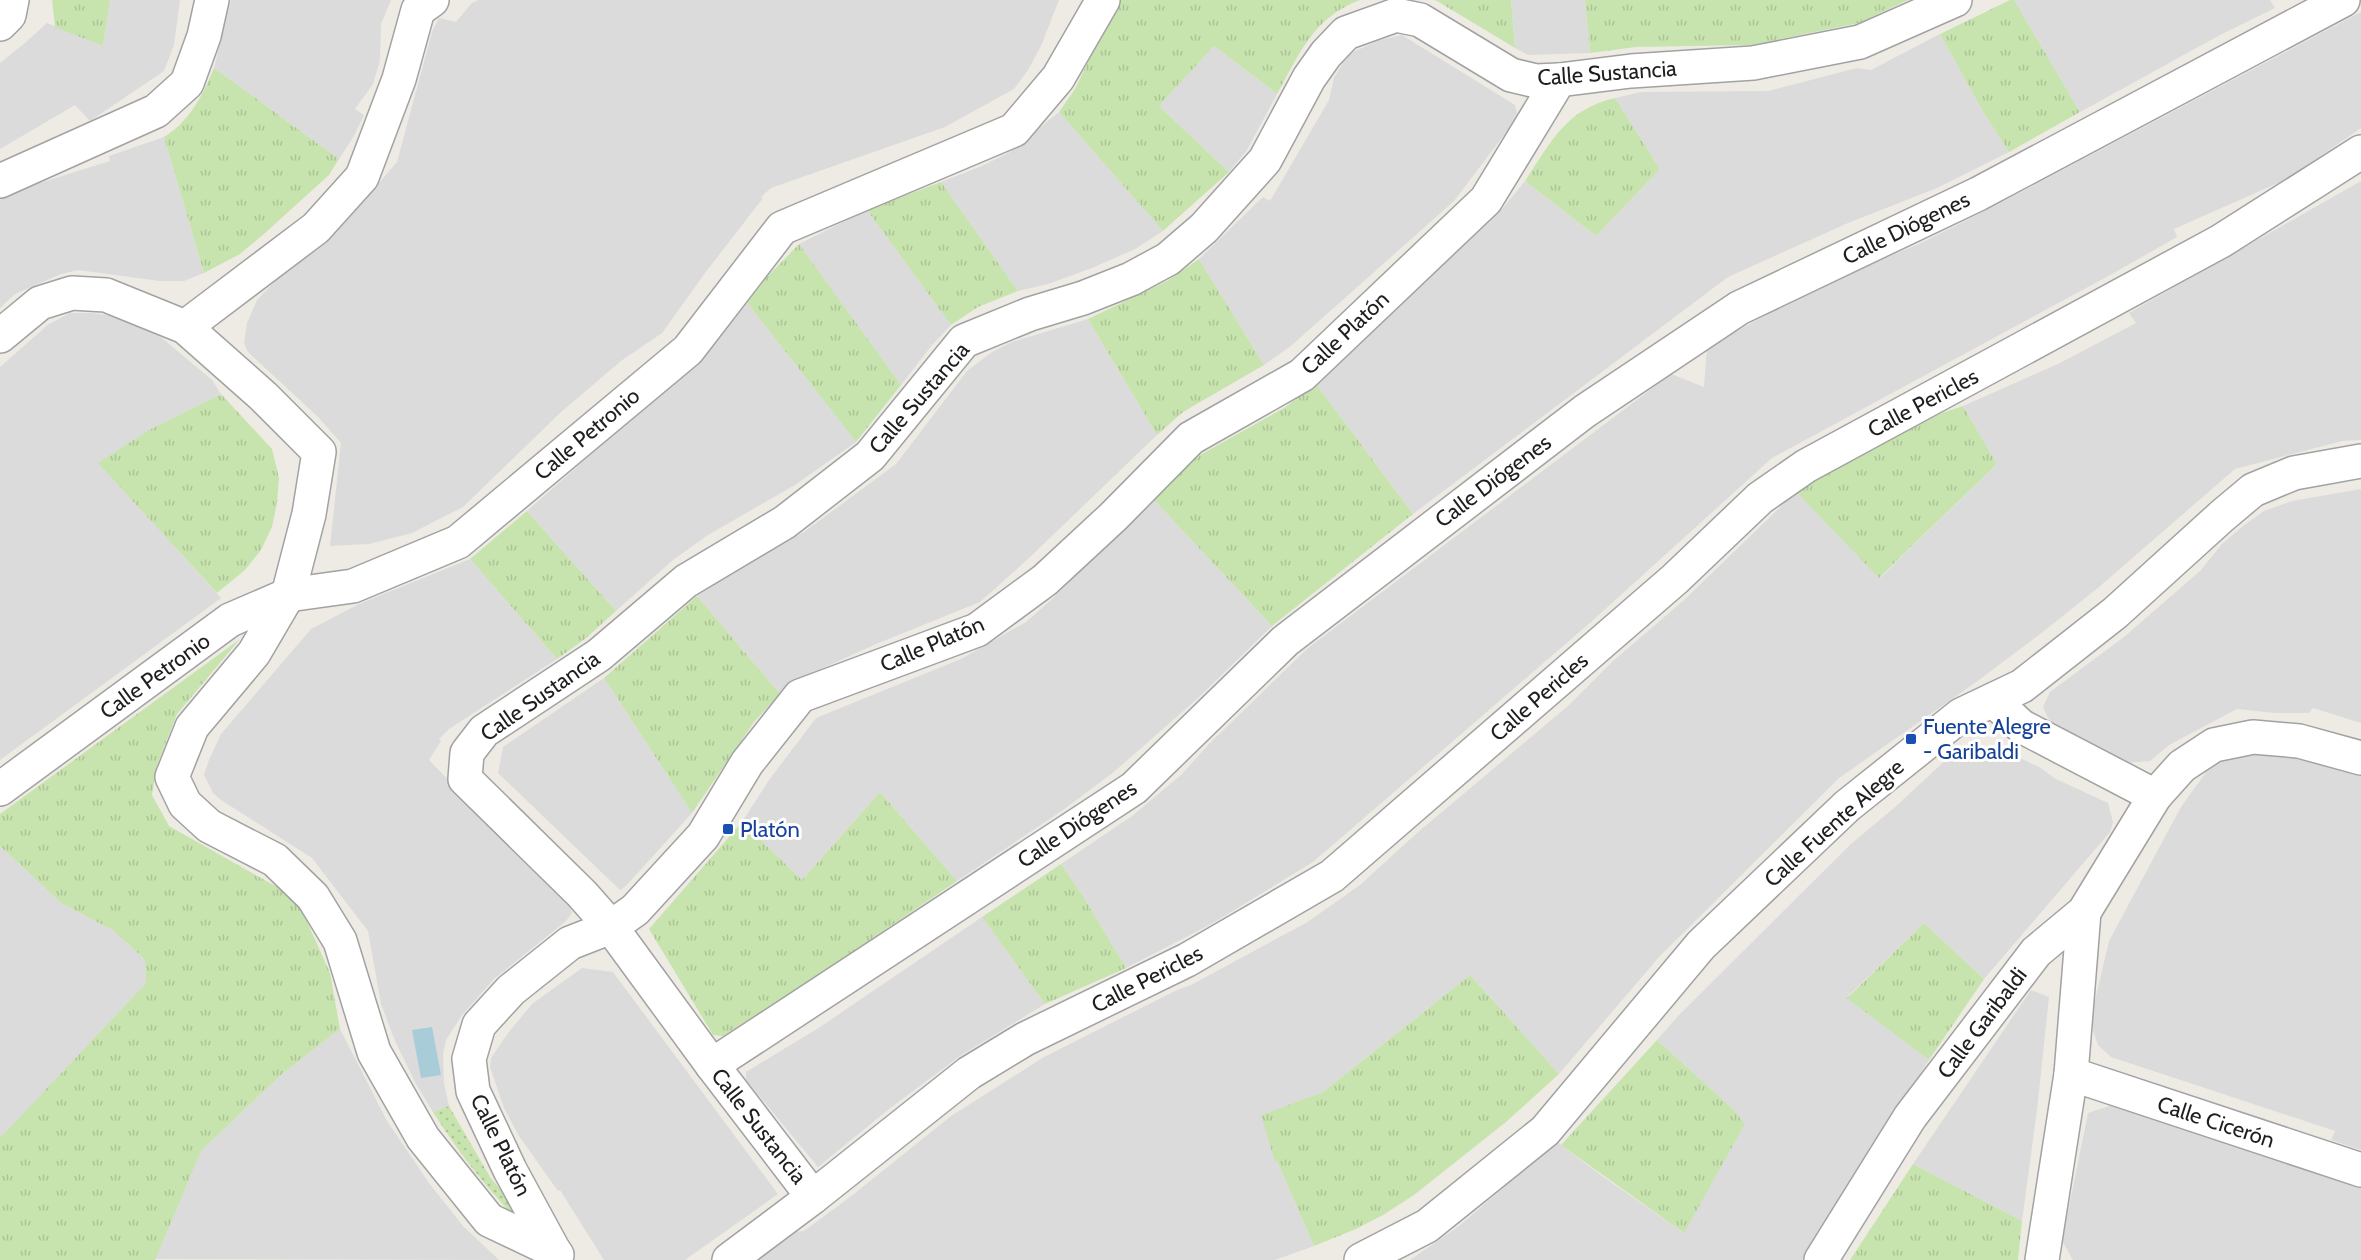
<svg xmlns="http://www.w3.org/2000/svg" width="2361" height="1260" font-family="Cabin,sans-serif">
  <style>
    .residential { fill: #dcdbdb }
    .grass { fill: url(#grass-tufts) }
    .garden { fill: url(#garden-dots) }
    .water { fill: #a8ccd8 }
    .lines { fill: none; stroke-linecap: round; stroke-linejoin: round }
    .minor-casing { stroke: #a2a2a2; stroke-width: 36 }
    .minor { stroke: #fff; stroke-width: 33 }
    .transit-dot { fill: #1a4fb4; stroke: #fff; stroke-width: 2 }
    .labels { text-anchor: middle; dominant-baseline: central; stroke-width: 6; stroke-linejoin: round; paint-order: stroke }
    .street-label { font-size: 22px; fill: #1e1e1e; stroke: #fff }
    .transit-label { font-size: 22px; fill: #164399; stroke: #fff; text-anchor: start }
  </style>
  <defs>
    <pattern id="grass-tufts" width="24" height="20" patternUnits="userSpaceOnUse" patternTransform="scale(1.5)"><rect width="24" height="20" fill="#c8e4ae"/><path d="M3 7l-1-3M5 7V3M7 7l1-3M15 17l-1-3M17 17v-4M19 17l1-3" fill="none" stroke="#abc395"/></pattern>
    <pattern id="garden-dots" width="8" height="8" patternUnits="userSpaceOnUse" patternTransform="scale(1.5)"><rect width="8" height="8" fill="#c8e4ae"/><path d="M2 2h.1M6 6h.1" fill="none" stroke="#abc395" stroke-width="1.8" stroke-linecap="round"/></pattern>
  </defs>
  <rect width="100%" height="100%" fill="#eeebe4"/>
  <g class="residential">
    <polygon points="110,0 180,0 174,45 164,71 90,121 75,105 0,149 0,63 25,43 47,23 103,46"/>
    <polygon points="231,0 391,0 381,24 380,60 373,84 355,109 364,115 354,136 339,159 214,68"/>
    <polygon points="478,0 1059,0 1041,46 1028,70 1014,89 945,127 771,188 761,197 763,198 705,273 662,333 621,361 561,412 463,507 412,533 369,544 330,546 341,443 318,417 248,352 244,343 247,323 257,300 281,275 353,213 397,162 432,32 439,18 456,22 472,3"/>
    <polygon points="1511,0 1585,0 1590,53 1528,55 1515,48"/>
    <polygon points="2014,0 2270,0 2275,8 2220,35 2080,112"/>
    <polygon points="2361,12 2361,128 2287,179 2174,229 2177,237 2112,274 1772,458 1591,622 1313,862 1213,923 1126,968 1083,896 1061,864 1132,816 1181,775 1210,743 1308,648 1671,374 1704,387 1707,347 1830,281 1919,244 1991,208"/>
    <polygon points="1940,34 1982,110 2009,152 1937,188 1848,223 1728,277 1413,514 1316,384 1504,207 1525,181 1596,236 1660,169 1615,98 1641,92 1768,91 1857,68 1871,70"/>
    <polygon points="1402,35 1515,105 1517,113 1510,127 1454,201 1292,345 1264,365 1199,259 1263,197 1270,201 1329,100 1334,78 1344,61 1353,52 1380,40"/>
    <polygon points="1214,46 1277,94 1247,150 1229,172 1159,106"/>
    <polygon points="1059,112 1163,231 1135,249 1092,268 1048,284 1018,291 941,182 982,166 1010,152"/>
    <polygon points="164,137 204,273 184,281 160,281 78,270 61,274 15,294 0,308 0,199 14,191 110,161 109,156"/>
    <polygon points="2361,181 2361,440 2342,441 2235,469 2099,587 2044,631 1979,680 1839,778 1659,957 1559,1074 1470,975 1323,1092 1262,1115 1275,1161 1277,1161 1314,1246 1275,1260 756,1260 794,1232 804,1231 854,1194 951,1116 1044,1057 1177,990 1191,985 1252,952 1306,923 1360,885 1417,833 1568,706 1612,662 1684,600 1796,492 1880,578 1997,464 1963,406 2060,363 2136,323 2129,313"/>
    <polygon points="867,210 951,325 932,345 901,385 799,244"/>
    <polygon points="745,300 856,442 795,485 708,535 673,560 616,611 527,511 640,411"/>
    <polygon points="70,313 92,313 130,319 150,328 212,380 221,394 149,430 99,463 221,598 0,760 0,367 49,324"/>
    <polygon points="1088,319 1157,435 1029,558 980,602 876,644 799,679 780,694 697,596 742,566 804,532 896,464 967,371 992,352 1012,342"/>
    <polygon points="2361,489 2361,723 2313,708 2309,713 2276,713 2237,709 2169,745 2150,761 2125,763 2052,726 2043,707 2050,692 2124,637 2201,570 2222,544 2243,526 2264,511 2292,501"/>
    <polygon points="1153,499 1272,626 1197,699 1115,771 1063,810 957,881 880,792 802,880 742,822 769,780 816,718 961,659 1026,622 1050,601"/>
    <polygon points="470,559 557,659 449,729 439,739 441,741 429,760 568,902 572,913 566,921 494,979 462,1015 446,1040 443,1054 444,1083 449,1106 433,1112 416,1084 395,1041 381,1004 368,931 312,858 221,800 213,793 204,775 209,760 221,734 311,629 359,604"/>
    <polygon points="604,678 692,813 625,887 620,890 498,773 503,747"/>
    <polygon points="1962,745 1993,747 2003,750 2039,767 2056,779 2108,803 2113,822 2110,832 1984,979 1924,923 1847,997 1929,1060 1802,1260 1410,1260 1459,1226 1557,1142 1605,1178 1684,1233 1733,1109 1657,1040 1678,1016 1851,844 1894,808"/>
    <polygon points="2249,753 2284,755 2361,773 2361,1150 2331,1140 2335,1131 2111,1057 2098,1045 2093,1030 2092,1013 2109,941 2181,807 2207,771 2226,758"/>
    <polygon points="0,846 61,903 114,931 145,960 146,983 2,1137 0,1135"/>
    <polygon points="982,917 1045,1004 960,1056 889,1109 818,1167 746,1080 746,1072 817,1029"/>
    <polygon points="582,968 613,972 778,1194 685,1260 604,1260 560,1190 558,1191 519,1136 504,1108 490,1067 491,1058 508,1033 532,1004"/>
    <polygon points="2031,990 2049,997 2037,1110 2022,1221 1913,1164"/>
    <polygon points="340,1029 387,1121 429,1183 463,1226 499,1260 154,1259 201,1151 282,1074"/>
    <polygon points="2112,1105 2361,1188 2361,1260 2073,1260 2062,1241 2088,1113"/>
  </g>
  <g class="grass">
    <polygon points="52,0 110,0 103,46 55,27"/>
    <path d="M1118,0h242c-47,18 -60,53 -83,94l-63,-48 -55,60 70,66 -66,59 -104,-119 16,-23z"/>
    <polygon points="1434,0 1511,0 1515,48 1437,1"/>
    <polygon points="1585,0 1908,0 1859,23 1751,45 1636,47 1590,53"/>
    <polygon points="2010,0 2014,0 2080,112 2009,152 1982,110 1940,34"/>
    <path d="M214,68l125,91 -10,16 -64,58 -25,21 -36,19 -40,-136c25,-15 39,-42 50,-69z"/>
    <path d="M1615,98l45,71 -64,67 -71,-55c26,-39 41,-72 90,-83z"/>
    <polygon points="941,182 1018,291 978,307 951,325 867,210"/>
    <polygon points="799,244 901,385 856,442 745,300"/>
    <polygon points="1199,259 1264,365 1183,412 1157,435 1088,319 1167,281"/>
    <polygon points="1316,384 1413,514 1272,626 1153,499 1200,455 1284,408"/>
    <polygon points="221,394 272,449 279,478 277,503 272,527 261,550 245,570 217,593 98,463 149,430"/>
    <polygon points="1963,406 1997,464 1879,578 1796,492 1866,451 1942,413"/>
    <polygon points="527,511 616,611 585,639 557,659 470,559"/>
    <polygon points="697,596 780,694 754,722 692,813 604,678"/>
    <polygon points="240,639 177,714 157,765 152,795 169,826 277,887 301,908 330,973 340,1029 282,1074 201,1151 155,1260 0,1260 0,1135 2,1136 146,983 145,960 114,931 61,903 0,846 0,814"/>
    <polygon points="880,792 957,881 800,987 723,1036 713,1035 649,929 742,822 802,880"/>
    <polygon points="1061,864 1083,896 1126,968 1045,1004 982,917"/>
    <polygon points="1924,923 1984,979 1929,1060 1847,998"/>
    <polygon points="1470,975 1559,1074 1506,1122 1414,1195 1383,1215 1356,1229 1314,1246 1277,1161 1275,1162 1261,1115 1323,1092"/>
    <polygon points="1657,1040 1733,1109 1745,1124 1684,1233 1561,1145"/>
    <polygon points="1913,1164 2022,1221 2018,1260 1850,1260"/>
  </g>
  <path class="garden" d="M449,1106l41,71 24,29v10c-31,-32 -57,-66 -81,-104z"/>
  <polygon class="water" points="432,1027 441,1075 421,1078 412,1030"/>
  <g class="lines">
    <defs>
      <g id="minor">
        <polyline points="0,24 9,15 12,0"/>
        <polyline points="0,181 156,111 187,83 204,36 212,0"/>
        <polyline points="185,327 316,228 362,177 399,79 418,10 432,0"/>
        <polyline points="0,336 40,303 72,293 106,295 185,327 263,396 319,452 309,514 288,595 254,653 192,727 172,777 185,804 209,826 275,860 313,897 340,941 374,1052 423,1138 489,1220 554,1251 557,1255"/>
        <polyline points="1993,700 2021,726 2155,796"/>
        <polyline points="0,789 230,620 288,595 353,586 458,542 688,350 782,228 1014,130 1058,78 1103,0"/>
        <polyline points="712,1065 1134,788 1285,641 1585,411 1739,308 1978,194 2343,0"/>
        <polyline points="2071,1074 2361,1170"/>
        <polyline points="813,1197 712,1065 611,927 582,894 465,779 467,753 484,731 599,655 686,581 785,522 870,456 964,341 1030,314 1083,298 1131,279 1168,259 1204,228 1265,160 1309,78 1326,54 1346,33 1396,15 1420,20 1511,75 1536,81 1559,80 1631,71 1753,63 1860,42 1955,0"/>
        <polyline points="554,1251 510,1170 473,1091 469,1059 479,1025 511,990 570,943 611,927 635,910 703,836 747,763 800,696 977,630 1045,580 1113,517 1191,438 1302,375 1486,200 1559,80"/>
        <polyline points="729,1260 813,1197 969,1073 1025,1039 1187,960 1332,876 1675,579 1760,498 1806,466 2221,241 2361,152"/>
        <polyline points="1361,1260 1427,1226 1545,1131 1701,945 1847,806 1961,715 2022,686 2115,613 2222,516 2253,490 2294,473 2361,461"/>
        <polyline points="1821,1260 1910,1117 2036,952 2084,912 2155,796 2182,766 2214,745 2253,737 2299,741 2361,758"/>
        <polyline points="2042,1260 2071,1074 2084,912"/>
      </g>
    </defs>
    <use href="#minor" class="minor-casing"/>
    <use href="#minor" class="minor"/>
  </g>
  <g class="transit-dot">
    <rect x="1905" y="733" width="12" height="12" rx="3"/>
    <rect x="722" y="823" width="12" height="12" rx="3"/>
  </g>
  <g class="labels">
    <g class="street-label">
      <text transform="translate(1607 73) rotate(-4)">Calle Sustancia</text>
      <text transform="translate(1906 228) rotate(-26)">Calle Diógenes</text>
      <text transform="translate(1345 333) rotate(-43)">Calle Platón</text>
      <text transform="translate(919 398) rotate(-49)">Calle Sustancia</text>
      <text transform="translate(1923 403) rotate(-28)">Calle Pericles</text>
      <text transform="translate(587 434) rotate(-40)">Calle Petronio</text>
      <text transform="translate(1493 481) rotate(-37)">Calle Diógenes</text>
      <text transform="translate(932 644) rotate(-23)">Calle Platón</text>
      <text transform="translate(155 676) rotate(-36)">Calle Petronio</text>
      <text transform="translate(540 696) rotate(-35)">Calle Sustancia</text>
      <text transform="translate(1539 697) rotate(-41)">Calle Pericles</text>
      <text transform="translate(1834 823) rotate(-42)">Calle Fuente Alegre</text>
      <text transform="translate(1077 824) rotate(-34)">Calle Diógenes</text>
      <text transform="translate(1147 979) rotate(-27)">Calle Pericles</text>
      <text transform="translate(1982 1023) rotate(-53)">Calle Garibaldi</text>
      <text transform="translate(2216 1122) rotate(18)">Calle Cicerón</text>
      <text transform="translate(759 1126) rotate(52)">Calle Sustancia</text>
      <text transform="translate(501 1145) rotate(64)">Calle Platón</text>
    </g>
    <g class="transit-label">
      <text x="1923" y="726">Fuente Alegre<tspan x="1923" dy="25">- Garibaldi</tspan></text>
      <text x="740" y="829">Platón</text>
    </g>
  </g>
</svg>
